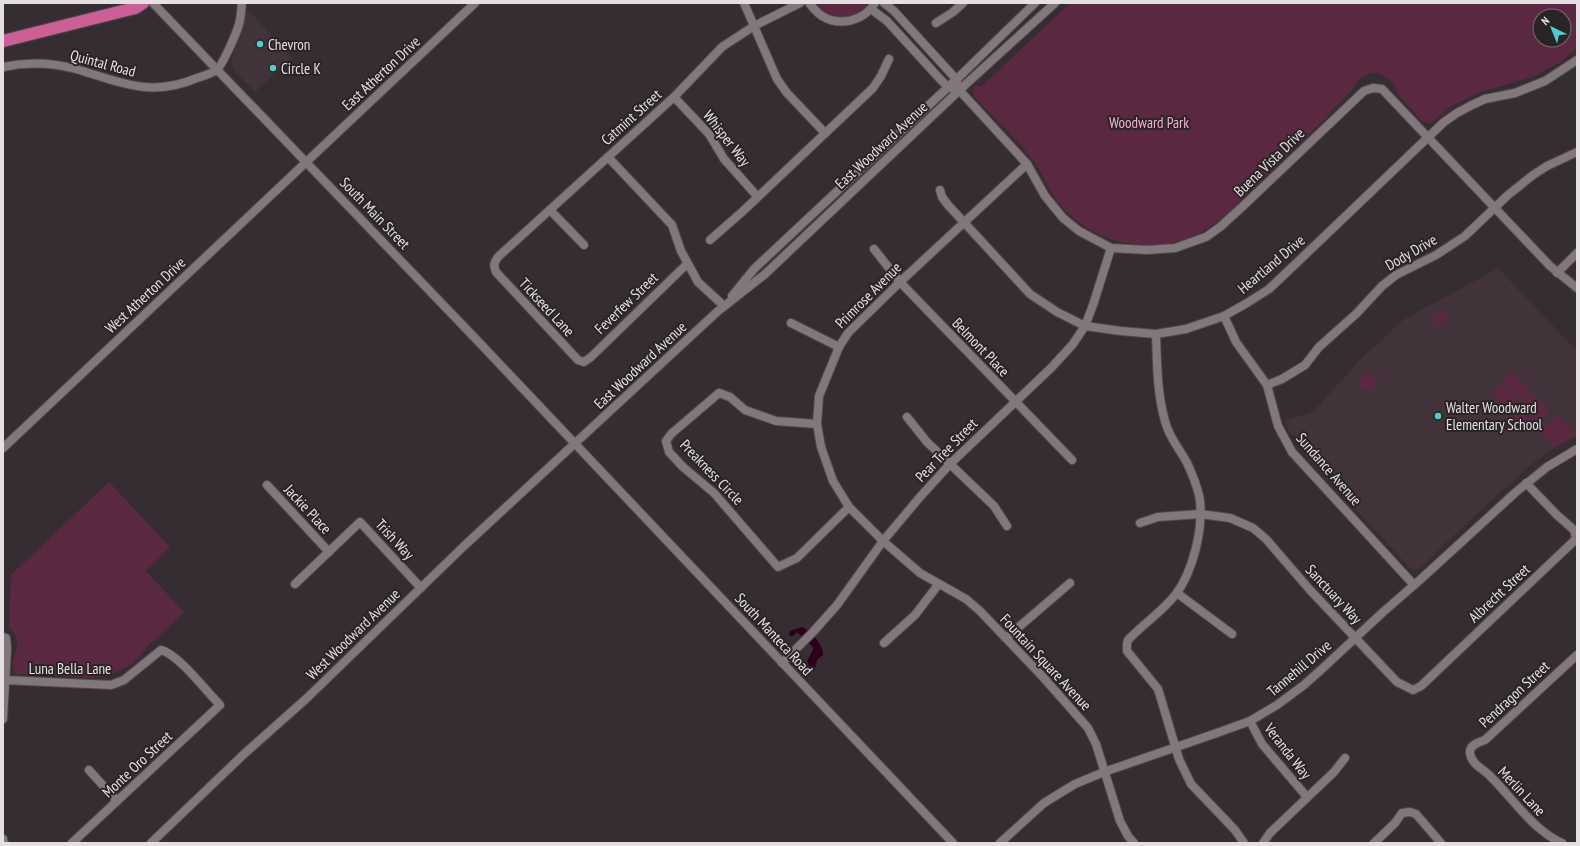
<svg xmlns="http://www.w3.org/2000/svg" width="1580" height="846" font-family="'PT Sans Narrow',sans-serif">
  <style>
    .built { fill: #42333a }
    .green { fill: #5b2842; fill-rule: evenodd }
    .water { fill: #2d0019 }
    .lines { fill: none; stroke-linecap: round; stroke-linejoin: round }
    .minor-casing { stroke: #514a4d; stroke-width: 10 }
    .highway-casing { stroke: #514a4d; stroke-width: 14 }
    .minor { stroke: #82787c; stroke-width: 8 }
    .highway { stroke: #cd5f97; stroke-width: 12 }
    .poi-dot { fill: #51ccd3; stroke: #2b2427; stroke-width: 1.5 }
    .labels { text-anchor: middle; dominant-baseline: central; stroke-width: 4; stroke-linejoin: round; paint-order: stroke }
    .poi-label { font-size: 15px; fill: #e4dfe1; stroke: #2b2427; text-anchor: start }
    .street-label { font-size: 15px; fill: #e4dfe1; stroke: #2b2427 }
    .park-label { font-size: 15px; fill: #f4b3d0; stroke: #2b2427 }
  </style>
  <rect width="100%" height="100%" fill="#352d31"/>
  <g class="built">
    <polygon points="246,12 250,12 292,58 255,92 234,71 231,62"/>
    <polygon points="1498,268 1577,351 1577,434 1555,448 1527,468 1450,539 1420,569 1412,570 1306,456 1295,436 1293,436 1290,433 1285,421 1314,411 1359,361 1403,320"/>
  </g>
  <g class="green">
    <path d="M814,3h57c-17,19 -40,19 -57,0z"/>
    <path d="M1070,3h507v45l-18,15 -26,14 -50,14 -18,8 -15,8 -19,16 -8,-1 -28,-31 2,-3c-9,-12 -23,-22 -37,-9 -5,5 -7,11 -12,15 -5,6 -12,12 -18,18l1,1c-25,25 -51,49 -76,74 -17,16 -33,34 -53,45 -46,24 -102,14 -137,-22 -14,-14 -20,-33 -31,-48 -18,-24 -40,-44 -60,-65l-1,-9 3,-3 5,2zM1540,16h24v24h-24z"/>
    <polygon points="1442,309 1450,318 1439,328 1432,321 1433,317"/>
    <polygon points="1513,371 1530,390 1519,400 1502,382"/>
    <polygon points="1365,373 1379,380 1372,393 1358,386"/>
    <polygon points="1501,383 1518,401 1507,411 1490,393"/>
    <polygon points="1532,392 1550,411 1539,421 1521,402"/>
    <polygon points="1520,403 1538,422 1527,432 1509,414"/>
    <polygon points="1558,415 1577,435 1555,448 1540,431"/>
    <path d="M109,482l61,65 -24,24 38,41 -28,27 -6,4 -12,15 -6,6 -23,12 -19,2 -74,-4c-12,-11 13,-32 -7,-46l2,-53z"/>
  </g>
  <path class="water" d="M802,627c9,4 22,18 21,28l-6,5 -2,9 -6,-2 -2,-6 6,-11v-3l-16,-15 -4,4h-4l1,-5z"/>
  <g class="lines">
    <defs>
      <g id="minor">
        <polyline points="153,3 474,337 953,843"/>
        <polyline points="744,3 777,79 787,93 825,133"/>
        <path d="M809,3c4,5 8,10 13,13 18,11 42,5 53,-13"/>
        <polyline points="884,3 894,11 956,79 960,91 1027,164 1045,196 1063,218 1079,231 1111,248 1147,250 1175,248 1206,237 1220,227 1241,208 1364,91 1373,88 1382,89 1550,266 1577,288"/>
        <polyline points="871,9 887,21 940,79 948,87 953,89"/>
        <polyline points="936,23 953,12 963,3"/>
        <path d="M3,67c23,-5 50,-4 73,2 44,13 74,29 121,9 6,-2 14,-4 19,-8 6,-3 21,-38 23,-46 2,-6 2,-14 3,-21"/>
        <polyline points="674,97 709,134 724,159 757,196"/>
        <polyline points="608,157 672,225 681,251 698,282 724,306"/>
        <polyline points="1027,164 900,282 848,333 839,347 819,396 817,424 821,447 833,481 849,507 883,541 920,573 966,599 980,611 1042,676 1088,728 1096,744 1120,821 1128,836 1134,843"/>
        <polyline points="940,190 942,197 948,205 1030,294 1057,312 1085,326 1121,331 1156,334 1186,329 1224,316 1247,303 1269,289 1306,254 1420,145 1444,122 1457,113 1472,105 1485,99 1515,93 1545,81 1577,60"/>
        <polyline points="550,210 584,245"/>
        <polyline points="710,240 742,212 873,88 881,76 889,59"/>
        <polyline points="874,249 900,282 1072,460"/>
        <path d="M687,264l-96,93 -7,5 -6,-2 -82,-88c-3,-7 -2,-10 3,-16l175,-159 48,-50 32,-21 46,-23"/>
        <polyline points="1557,273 1577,253"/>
        <polyline points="732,296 754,269 961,75 1035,3"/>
        <polyline points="1224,316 1236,342 1267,385 1278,426 1292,452 1414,585"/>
        <polyline points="791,323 839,347"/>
        <path d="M1156,334c1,29 1,59 9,87 4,18 17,30 24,46 4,10 10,23 11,34 3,29 -7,70 -24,93 -14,18 -33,30 -48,46l-1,4v7l31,38 21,70 12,25 44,46 9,13"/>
        <polyline points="1267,385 1282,379 1305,365 1319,347 1357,313 1382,286 1396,275 1436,255 1465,236 1508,195 1533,175 1547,166 1577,152"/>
        <polyline points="907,417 927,442 994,506 1007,526"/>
        <polyline points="817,424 776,421 745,410 730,397 719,393 671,434 666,441 669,452 683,467 714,493 778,567 797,558 849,507"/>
        <polyline points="3,448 475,3"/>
        <polyline points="267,485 329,552"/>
        <polyline points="1140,523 1158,517 1200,514 1230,518 1253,528 1266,539 1310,590 1397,682 1413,690 1421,686 1574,541 1576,537 1574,530 1557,515 1526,483"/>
        <polyline points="295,584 360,522 421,588"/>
        <polyline points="1177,593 1232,634"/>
        <polyline points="3,637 6,638 7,648 3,719"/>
        <polyline points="1006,638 1070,583"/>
        <polyline points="884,643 915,615 938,585"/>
        <polyline points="782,663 813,632 837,605 883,541 920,497 950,464 1051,368 1073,344 1085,326 1093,305 1111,248"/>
        <path d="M5,680l106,5 13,-5 37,-30c17,4 45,41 59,55l-148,138"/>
        <polyline points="1250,721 1262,744 1307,797"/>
        <polyline points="89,770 117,801"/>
        <polyline points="3,839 4,843"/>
        <polyline points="151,843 243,755 307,698 464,546 718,311 764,275 966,84 1055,3"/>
        <polyline points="1000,843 1044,803 1075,784 1104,772 1214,734 1250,721 1277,705 1304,685 1323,668 1382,613 1421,579 1516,492 1547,467 1577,449"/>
        <polyline points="1263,843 1270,833 1334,772 1345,758"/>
        <polyline points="1374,843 1395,823 1402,813 1410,812 1416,814 1441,843"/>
        <path d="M1562,843c-9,-4 -16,-9 -23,-15 -19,-16 -33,-37 -51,-54 -7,-6 -17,-11 -18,-21 -1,-8 9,-11 15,-13l92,-85"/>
      </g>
      <polyline id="highway" points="3,41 135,8 143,3"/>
    </defs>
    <use href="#minor" class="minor-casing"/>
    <use href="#highway" class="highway-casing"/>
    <use href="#minor" class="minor"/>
    <use href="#highway" class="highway"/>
  </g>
  <g class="poi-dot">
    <circle cx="260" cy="44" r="4"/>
    <circle cx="273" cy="68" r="4"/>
    <circle cx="1438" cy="416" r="4"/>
  </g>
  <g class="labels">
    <g class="poi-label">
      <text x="268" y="44">Chevron</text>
      <text x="281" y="68">Circle K</text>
      <text x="1446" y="407">Walter Woodward<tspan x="1446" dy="17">Elementary School</tspan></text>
    </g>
    <g class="street-label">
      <text transform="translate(103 63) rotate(15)">Quintal Road</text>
      <text transform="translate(381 73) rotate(-43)">East Atherton Drive</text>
      <text transform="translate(631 117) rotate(-42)">Catmint Street</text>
      <text transform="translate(727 138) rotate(52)">Whisper Way</text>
      <text transform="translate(881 145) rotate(-43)">East Woodward Avenue</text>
      <text transform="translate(1269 162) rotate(-44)">Buena Vista Drive</text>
      <text transform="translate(375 213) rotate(46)">South Main Street</text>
      <text transform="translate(1411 252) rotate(-30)">Dody Drive</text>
      <text transform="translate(1271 264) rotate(-40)">Heartland Drive</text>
      <text transform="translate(145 295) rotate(-43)">West Atherton Drive</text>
      <text transform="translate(868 295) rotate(-45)">Primrose Avenue</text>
      <text transform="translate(626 303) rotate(-44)">Feverfew Street</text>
      <text transform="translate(547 307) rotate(47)">Tickseed Lane</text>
      <text transform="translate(981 347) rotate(46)">Belmont Place</text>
      <text transform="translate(640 365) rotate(-43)">East Woodward Avenue</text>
      <text transform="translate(946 450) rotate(-46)">Pear Tree Street</text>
      <text transform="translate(1329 469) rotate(49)">Sundance Avenue</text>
      <text transform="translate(712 472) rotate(46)">Preakness Circle</text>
      <text transform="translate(308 509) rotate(47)">Jackie Place</text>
      <text transform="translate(395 539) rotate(47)">Trish Way</text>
      <text transform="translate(1499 593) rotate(-43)">Albrecht Street</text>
      <text transform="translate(1334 594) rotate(47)">Sanctuary Way</text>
      <text transform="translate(353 634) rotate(-44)">West Woodward Avenue</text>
      <text transform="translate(774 634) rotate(47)">South Manteca Road</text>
      <text transform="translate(1046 662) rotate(47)">Fountain Square Avenue</text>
      <text x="70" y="668">Luna Bella Lane</text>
      <text transform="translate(1299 668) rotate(-40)">Tannehill Drive</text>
      <text transform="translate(1514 694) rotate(-43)">Pendragon Street</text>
      <text transform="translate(1288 751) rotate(52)">Veranda Way</text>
      <text transform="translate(137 764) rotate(-43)">Monte Oro Street</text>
      <text transform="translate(1522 791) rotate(47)">Merlin Lane</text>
    </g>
    <g class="park-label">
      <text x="1149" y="122">Woodward Park</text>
    </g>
  </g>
  <rect width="1580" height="846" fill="none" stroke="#e4dfe1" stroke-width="8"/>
  <g transform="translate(1552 28) rotate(317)"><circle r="19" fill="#2b2427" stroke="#756f71"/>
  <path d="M0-3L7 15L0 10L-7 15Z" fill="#51ccd3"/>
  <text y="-6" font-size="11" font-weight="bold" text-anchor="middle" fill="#e4dfe1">N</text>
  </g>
</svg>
